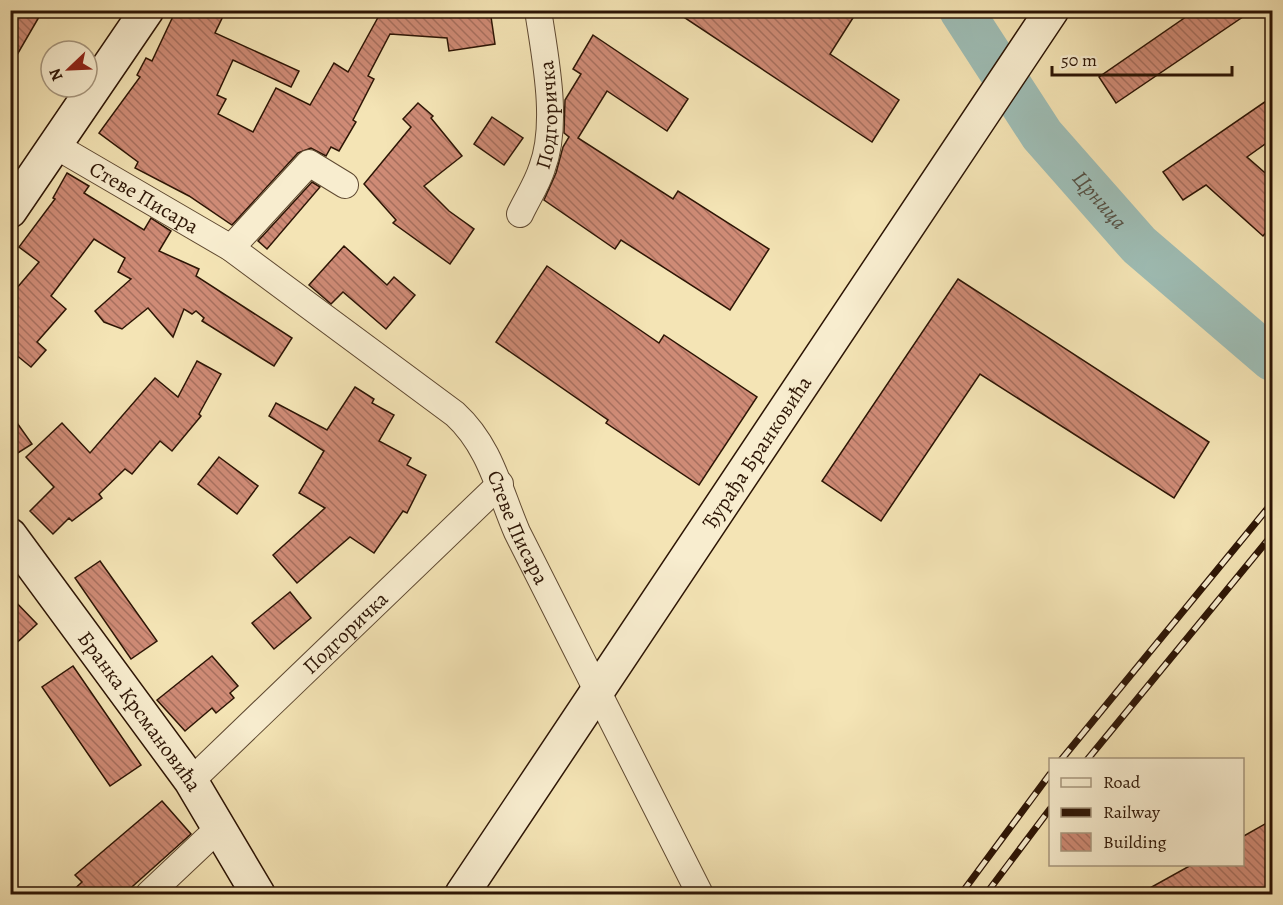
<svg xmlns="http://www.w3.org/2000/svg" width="1283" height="905" font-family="Alegreya,serif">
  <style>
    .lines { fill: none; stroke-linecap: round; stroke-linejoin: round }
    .river { stroke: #9ebdb5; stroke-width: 44 }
    .building { fill: url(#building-back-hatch); stroke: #2d1505; stroke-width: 1.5 }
    .street-casing { stroke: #5f4931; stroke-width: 28 }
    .secondary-casing { stroke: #2d1505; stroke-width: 36 }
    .street { stroke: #f8edcf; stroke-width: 26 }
    .secondary { stroke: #f8edcf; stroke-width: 33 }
    .rail-casing { stroke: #2d1505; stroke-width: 7 }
    .rail { stroke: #f8edcf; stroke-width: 4.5; stroke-dasharray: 14; stroke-linecap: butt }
    .labels { text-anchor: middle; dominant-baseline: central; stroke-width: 5; stroke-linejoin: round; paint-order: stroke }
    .street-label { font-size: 21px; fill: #2d1505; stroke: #f8edcf }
    .water-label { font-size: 22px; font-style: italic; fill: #555043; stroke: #f8edcf }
  </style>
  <defs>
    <pattern id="building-back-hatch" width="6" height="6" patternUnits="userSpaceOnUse" patternTransform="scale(1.5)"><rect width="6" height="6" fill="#cf8b76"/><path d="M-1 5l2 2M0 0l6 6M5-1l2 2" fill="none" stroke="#a8705f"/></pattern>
  </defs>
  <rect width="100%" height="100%" fill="#f4e4b5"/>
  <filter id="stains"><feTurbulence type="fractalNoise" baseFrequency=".00333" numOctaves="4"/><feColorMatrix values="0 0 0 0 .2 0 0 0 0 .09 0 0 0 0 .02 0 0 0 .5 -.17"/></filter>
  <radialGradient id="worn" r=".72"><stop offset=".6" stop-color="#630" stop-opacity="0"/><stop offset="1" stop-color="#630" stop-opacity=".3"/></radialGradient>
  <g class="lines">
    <path class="river" id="s1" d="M961,10l81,125 97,110 133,114"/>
  </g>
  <g class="building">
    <polygon points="10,10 26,10 39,17 10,67"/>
    <polygon points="176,10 226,10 215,33 299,71 291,87 233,60 217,95 226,99 218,114 253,132 276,88 310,105 334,63 348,72 381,12 424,15 455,10 490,10 495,44 449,51 447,38 390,34 368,76 374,79 353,120 356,122 339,151 331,147 326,156 311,148 298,153 232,225 189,196 135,168 138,162 99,133 140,77 137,75 146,58 152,61"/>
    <polygon points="673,10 858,10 830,54 899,100 872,142"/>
    <polygon points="1196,10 1253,10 1116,103 1099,77"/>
    <polygon points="593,35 688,99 667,131 607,91 578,138 673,199 678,191 769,249 730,310 621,240 615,249 544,200 556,173 563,147 569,137 564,133 565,100 581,74 573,69"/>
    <polygon points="1272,97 1272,139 1247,157 1272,179 1272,225 1263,236 1206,185 1183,200 1163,172"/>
    <polygon points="418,103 433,116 431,118 462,156 424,186 449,211 474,229 450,264 393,223 396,220 364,184 411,127 403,119"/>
    <polygon points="492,117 523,138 504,165 474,144"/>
    <polygon points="67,173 89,186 84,193 144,230 151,218 171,231 159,251 199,269 196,276 292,338 274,366 202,321 204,318 196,311 192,314 184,309 173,337 148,308 122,329 104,322 95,311 131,279 118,272 125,258 94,239 51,296 66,309 37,342 46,350 31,367 10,350 10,296 39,262 19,247 55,199 53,198"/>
    <polygon points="312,182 320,187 267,249 258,241"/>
    <polygon points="344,246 387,285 394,277 415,295 386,329 343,292 331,304 309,285"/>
    <polygon points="547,266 659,343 664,335 757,397 699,485 606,423 608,420 496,342"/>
    <polygon points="958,279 1209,442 1174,498 980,374 881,521 822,481"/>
    <polygon points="197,361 221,374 199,414 201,416 172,451 160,441 132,474 125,469 99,494 102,498 72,521 69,518 53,534 30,511 54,487 26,457 62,423 90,453 155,378 178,397"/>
    <polygon points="355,387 374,399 372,403 394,415 379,441 411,458 407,465 426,475 407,513 403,511 374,553 350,537 297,583 273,555 325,508 299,493 324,451 269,416 276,403 327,430"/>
    <polygon points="10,413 32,444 10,458"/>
    <polygon points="219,457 258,486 237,514 198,484"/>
    <polygon points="100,561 157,641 131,659 75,578"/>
    <polygon points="290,592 311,618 274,649 252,623"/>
    <polygon points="10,596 37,624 10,649"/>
    <polygon points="212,656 238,686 230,693 234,698 216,713 212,708 185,731 157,700"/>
    <polygon points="73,666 141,765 110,786 42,687"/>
    <polygon points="162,801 191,834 124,894 69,894 82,882 75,875"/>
    <polygon points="1272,820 1272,894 1139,894 1193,864 1242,864 1242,837"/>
  </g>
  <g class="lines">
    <defs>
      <g id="street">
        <path id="s2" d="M56,146l175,102 224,166c35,32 44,76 62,118l183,362"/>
        <path id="s3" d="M520,214c7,-15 17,-30 22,-46 17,-45 3,-111 -4,-158"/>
        <polyline points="231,248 309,163 345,185"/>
        <path id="s4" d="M191,781l309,-297"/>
        <polyline points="149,894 220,827"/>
      </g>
      <g id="secondary">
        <polyline points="10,211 147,10"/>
        <path id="s5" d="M10,535l181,246 67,113"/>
        <path id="s6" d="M462,894l590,-884"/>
      </g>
    </defs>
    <use href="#street" class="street-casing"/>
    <use href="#secondary" class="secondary-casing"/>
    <use href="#street" class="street"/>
    <use href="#secondary" class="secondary"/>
    <defs>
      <g id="rail">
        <polyline points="1061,760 1272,503"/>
        <polyline points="1087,760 1272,535"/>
        <polyline points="961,894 1050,774"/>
        <polyline points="986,894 1050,809"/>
      </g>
    </defs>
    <use href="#rail" class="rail-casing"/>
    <use href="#rail" class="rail"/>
  </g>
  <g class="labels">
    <g class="street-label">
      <text stroke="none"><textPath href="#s3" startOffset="105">Подгоричка</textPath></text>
      <text stroke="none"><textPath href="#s2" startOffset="102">Стеве Писара</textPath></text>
      <text stroke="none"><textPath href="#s6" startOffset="531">Ђурађа Бранковића</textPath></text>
      <text stroke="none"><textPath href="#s2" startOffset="612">Стеве Писара</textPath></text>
      <text stroke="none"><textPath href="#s4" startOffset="214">Подгоричка</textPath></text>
      <text stroke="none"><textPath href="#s5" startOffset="219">Бранка Крсмановића</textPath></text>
    </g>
    <g class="water-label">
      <text stroke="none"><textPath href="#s1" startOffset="236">Црница</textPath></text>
    </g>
  </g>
  <rect width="1283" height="905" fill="none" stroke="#f4e4b5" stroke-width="36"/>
  <rect x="12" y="12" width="1259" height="881" fill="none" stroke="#2d1505" stroke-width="3"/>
  <rect x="18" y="18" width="1247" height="869" fill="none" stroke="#2d1505" stroke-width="1.5"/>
  <rect x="1049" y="758" width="195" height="108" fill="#f8edcf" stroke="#a7977e" stroke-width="1.5"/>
  <rect x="1061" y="778" width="30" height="9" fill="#f8edcf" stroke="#a7977e" stroke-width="1.5"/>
  <text x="1103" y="788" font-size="18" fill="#2d1505">Road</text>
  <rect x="1061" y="808" width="30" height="9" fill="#2d1505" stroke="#a7977e" stroke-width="1.5"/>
  <text x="1103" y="818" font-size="18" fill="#2d1505">Railway</text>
  <rect x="1061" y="833" width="30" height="18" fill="url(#building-back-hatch)" stroke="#a7977e" stroke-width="1.5"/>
  <text x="1103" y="848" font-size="18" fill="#2d1505">Building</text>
  <g transform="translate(69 69) rotate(247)"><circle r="28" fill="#f8edcf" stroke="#a7977e" stroke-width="1.5"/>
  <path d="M0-4.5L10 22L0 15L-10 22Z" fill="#8f2418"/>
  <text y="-9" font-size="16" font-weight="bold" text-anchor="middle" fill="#2d1505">N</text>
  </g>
  <path d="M1052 66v9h180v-9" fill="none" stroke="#2d1505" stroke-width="3"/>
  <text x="1061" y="66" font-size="18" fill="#2d1505" stroke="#f8edcf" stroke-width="4.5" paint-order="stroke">50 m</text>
  <rect width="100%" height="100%" filter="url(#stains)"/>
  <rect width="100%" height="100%" fill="url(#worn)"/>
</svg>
